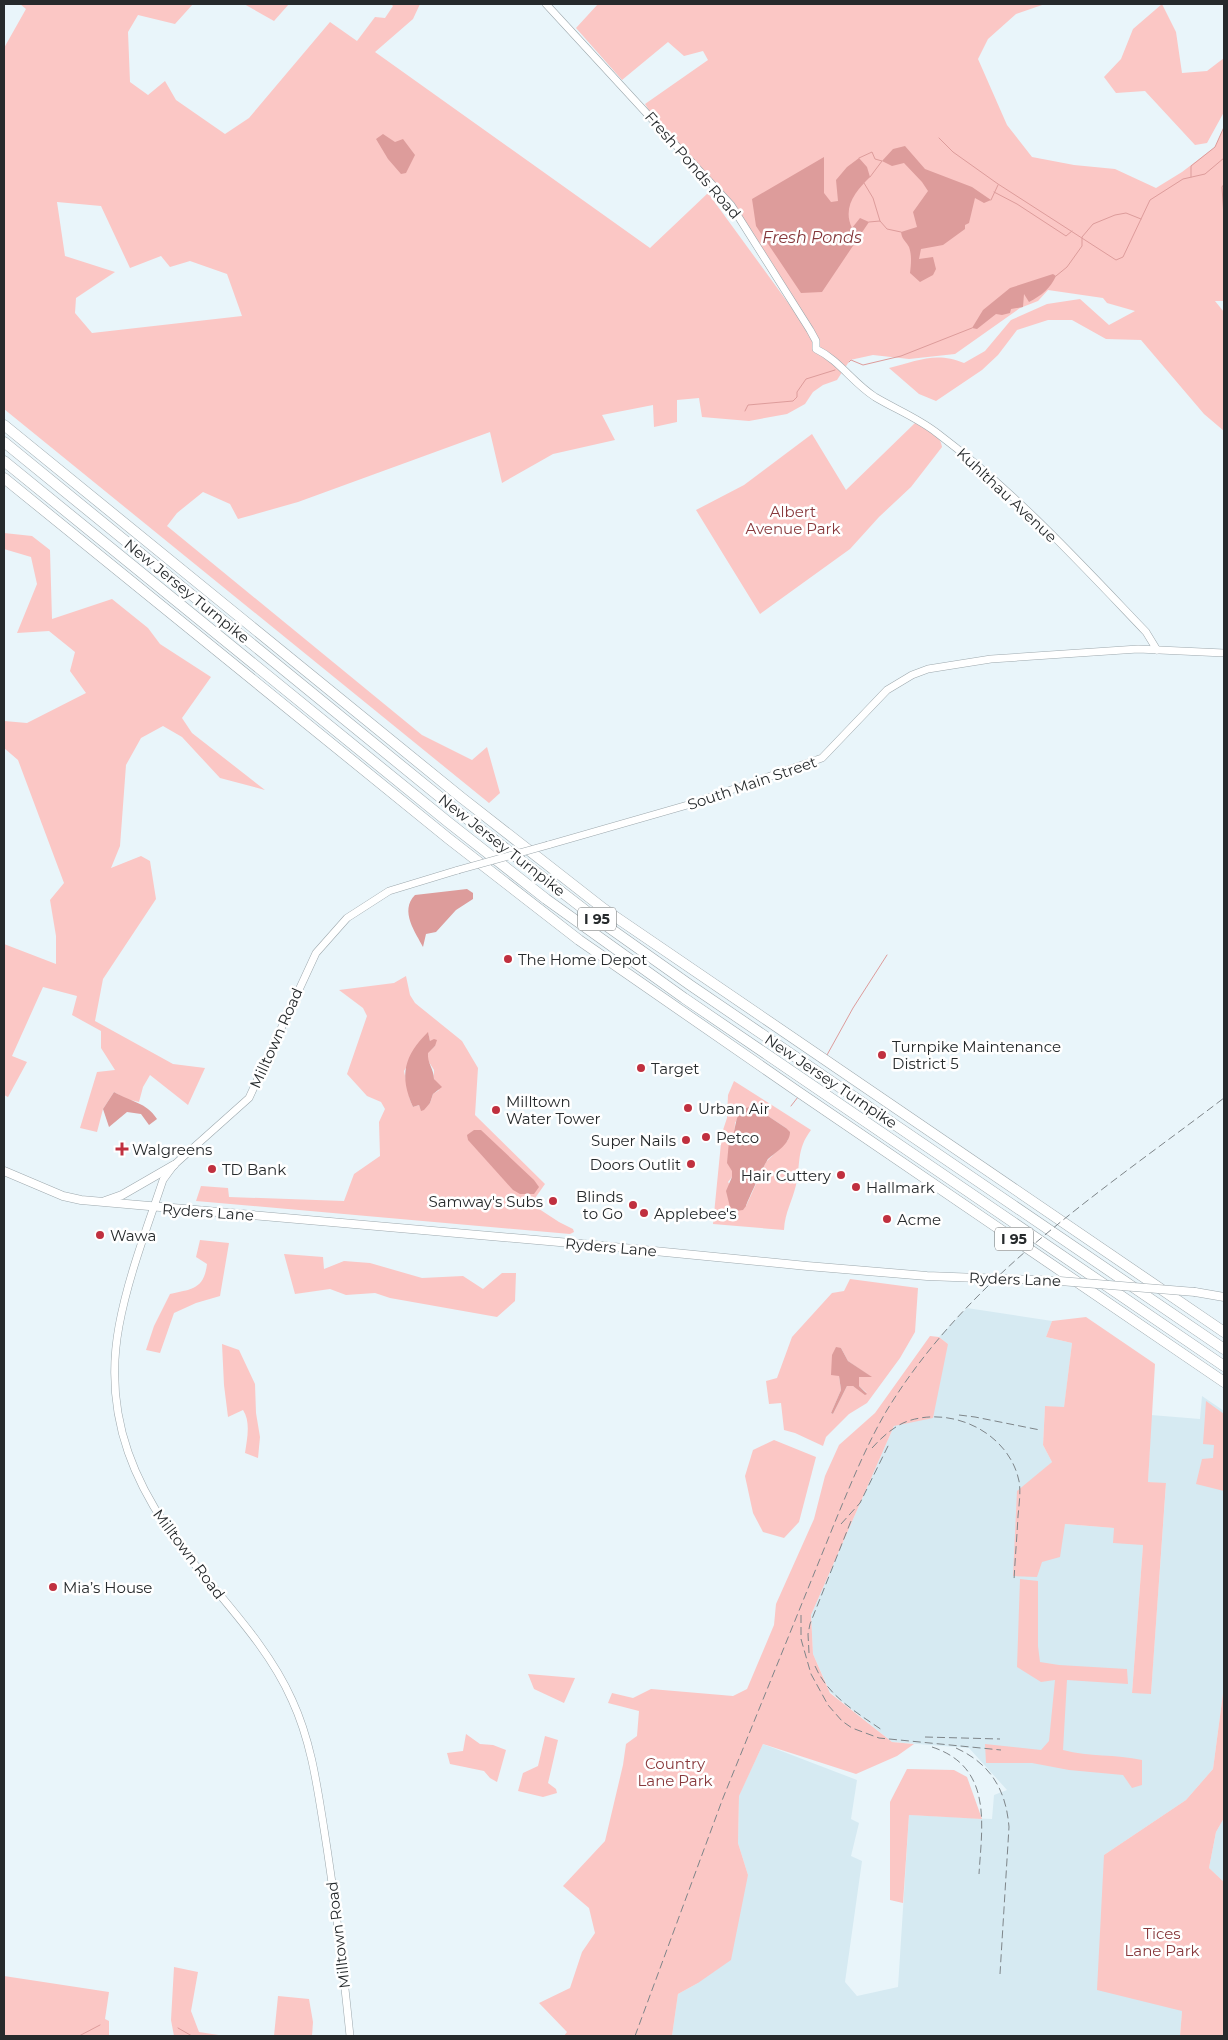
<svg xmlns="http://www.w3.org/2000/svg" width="1228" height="2040" font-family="Montserrat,sans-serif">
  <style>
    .built { fill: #d6eaf2 }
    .green { fill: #fbc7c5; fill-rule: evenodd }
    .water { fill: #dd9c9b }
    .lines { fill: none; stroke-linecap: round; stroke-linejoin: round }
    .stream { stroke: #dd9c9b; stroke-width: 1 }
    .tertiary-casing { stroke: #9da8ad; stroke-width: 8 }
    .secondary-casing { stroke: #9da8ad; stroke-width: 9 }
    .motorway-casing { stroke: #9da8ad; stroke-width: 11 }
    .tertiary { stroke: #fff; stroke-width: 7 }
    .secondary { stroke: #fff; stroke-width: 8 }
    .motorway { stroke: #fff; stroke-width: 10 }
    .rail { stroke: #7e8589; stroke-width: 1; stroke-dasharray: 8 4; stroke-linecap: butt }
    .tertiary-bridge-casing { stroke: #9da8ad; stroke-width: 8; stroke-linecap: butt }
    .secondary-bridge-casing { stroke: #9da8ad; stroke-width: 9; stroke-linecap: butt }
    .tertiary-bridge { stroke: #fff; stroke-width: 7 }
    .secondary-bridge { stroke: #fff; stroke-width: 8 }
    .poi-dot { fill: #c0303f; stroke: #fff; stroke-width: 2 }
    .labels { text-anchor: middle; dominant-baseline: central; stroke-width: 5; stroke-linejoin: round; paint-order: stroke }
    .shield { fill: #fff; stroke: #676a6b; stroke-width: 1 }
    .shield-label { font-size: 14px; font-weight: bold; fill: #262a2c }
    .street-label { font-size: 15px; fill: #262a2c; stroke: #fff }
    .park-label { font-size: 15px; fill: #88393c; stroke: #fff }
    .poi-label { font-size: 15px; fill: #262a2c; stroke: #fff; text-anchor: start }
    .water-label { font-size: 16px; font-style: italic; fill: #843639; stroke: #fff }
  </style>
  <rect width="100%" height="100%" fill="#e9f5fa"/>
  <g class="built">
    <polygon points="967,1308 1052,1321 1046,1337 1072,1343 1064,1408 1045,1406 1043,1445 1052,1462 1041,1472 1042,1562 1065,1524 1114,1528 1143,1545 1132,1693 1151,1693 1166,1484 1148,1482 1151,1415 1200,1419 1202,1396 1224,1411 1224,1686 1213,1769 1186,1800 1104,1855 1182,2011 1180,2036 672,2036 678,1994 698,1983 748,1875 738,1843 739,1795 763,1744 857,1780 851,1819 859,1823 851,1856 862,1861 845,1982 857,1996 898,1987 909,1815 992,1819 994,1795 1007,1790 969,1748 892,1742 830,1692 813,1654 811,1615 894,1426 948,1344 939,1337"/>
    <polygon points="1224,1818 1224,1882 1209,1868 1216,1832"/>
  </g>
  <g class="green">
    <path d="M20,4h173l-18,20 -37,-9 -10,17 2,50 18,13 17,-14 11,19 49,34 24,-16 81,-96 27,19 18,-24 10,1 8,-12 -2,-2h29l-7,15 -38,33 275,196 58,-55 97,133 -65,-106 -73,-80 -22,-36 63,-44 -5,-9 -19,5 -16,-14 -46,38 -46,-52 22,-24h447l-29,10 -28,25 -10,20 29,66 25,32 42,8 41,4 41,19 26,-16 33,-25 9,-20v174h-9l9,11v119l-20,-17 -63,-74 -35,-1 -34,-19h-24l-31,10 -19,25 -16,15 -46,31 -17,-7 -30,-26c28,-7 47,-17 75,-5l21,-12 26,-31 36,-16 33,-5 29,26 26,-14 -28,-8 -4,-5 -55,-8 -10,11 -18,7 -65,46 -46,5 -36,-4 -23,5 -13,20 -14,5 -10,7 -8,12 -18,10 -38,7 -47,-4 -3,-19 -22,2v22l-23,5 -1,-22 -51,10 13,25 -62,14 -51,29 -12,-51 -192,70 -60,17 -8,-15 -27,-12 -26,21 -10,13 255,209 50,25 15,-13 13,46 -11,10 -485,-394v-361l22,-39zM57,202l44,4 29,62 31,-12 9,11 20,-6 37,13 15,42 -150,17 -17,-20 1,-15 39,-26 -50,-16z"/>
    <polygon points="244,4 289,4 274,21"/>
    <polygon points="1162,4 1176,32 1182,73 1207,71 1224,58 1224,112 1207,143 1195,145 1145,91 1116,93 1104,77 1121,59 1133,29"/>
    <path d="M915,423c10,6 26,11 27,24l-31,40 -32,30 -29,32 -90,65 -64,-104 48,-25 68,-51 34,56z"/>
    <polygon points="4,533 32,536 50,550 52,619 112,599 148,628 160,644 211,677 182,718 192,733 265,790 220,778 182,737 163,726 141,738 126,765 120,846 111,868 141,856 150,861 156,899 103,979 95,1021 173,1064 205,1068 188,1105 150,1075 143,1087 139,1102 126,1099 114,1092 103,1109 97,1132 80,1128 97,1072 115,1070 101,1048 101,1031 72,1015 77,996 43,987 12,1056 27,1062 8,1097 4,1095 4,944 56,964 56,936 50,900 64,883 18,760 4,748 4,721 27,723 86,693 70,671 75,652 49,631 17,633 37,584 31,557 4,549"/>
    <path d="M406,976l4,19 5,8 47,38 16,27 -3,47 70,69 -12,17v4l26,17 14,7 1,3 -4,2 -374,-33 5,-15 27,2 1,9 115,4 10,-27 26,-18 -1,-34 6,-13 -4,-7 -14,-6 -20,-22 20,-58 -4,-8 -24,-18 55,-7zM428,1033l2,8 5,5 -8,7v6l7,11v9l5,11 -6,4 -3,9 -9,7 -2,-5 -6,2 -3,-7 -6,-29z"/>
    <path d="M734,1081l77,49c-15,20 -10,33 -15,55 -4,17 -11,27 -12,45l-71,-6 9,-91 5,-15 1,-23zM753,1106l33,22 2,12 -22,22 -20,44 -18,-24 4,-5 3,-54 6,-11z"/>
    <path d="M200,1240l29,3 -9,53 -24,7 -22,10 -14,40 -14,-3 8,-24 16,-32c21,-5 34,-4 37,-30l-11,-7z"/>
    <polygon points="284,1254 323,1257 324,1269 344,1261 370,1263 422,1278 463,1276 483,1289 502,1273 516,1273 515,1301 497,1317 390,1298 375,1293 346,1295 330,1289 295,1294"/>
    <path d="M850,1279l68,9 -3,44 -15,26 -33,45 -18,11 -23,23 -3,9 -28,-13 -11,-3 -3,-27 -12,1 -3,-23 11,-3 15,-41 40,-44 12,-2zM841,1348l7,13 23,16h-12v9l8,7 -14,-7h-6l-14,28 -2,-1 10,-23 -2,-14z"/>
    <polygon points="1086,1317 1155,1364 1148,1482 1166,1483 1151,1694 1132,1693 1143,1545 1113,1543 1114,1528 1065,1524 1060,1557 1042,1562 1037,1577 1013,1576 1017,1491 1052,1462 1043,1445 1045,1406 1064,1407 1072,1343 1046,1337 1052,1321"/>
    <polygon points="930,1336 939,1337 948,1344 933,1418 894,1426 811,1615 813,1654 830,1693 892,1742 914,1744 897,1756 856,1774 763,1744 739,1796 738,1843 748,1875 731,1960 698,1983 678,1994 672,2036 564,2036 567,2032 539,2003 570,1988 582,1952 595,1933 589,1908 563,1886 605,1841 623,1765 626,1744 637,1736 639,1711 608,1703 612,1693 633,1698 651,1689 733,1696 747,1689 774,1625 776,1604 814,1519 825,1476 839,1445 875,1413"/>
    <path d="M222,1344l17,6 16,34 1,29 4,24 -2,21 -13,-5c2,-14 6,-31 -2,-43l-15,7 -4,-32z"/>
    <polygon points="1206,1401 1224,1414 1224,1491 1196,1484 1202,1459 1213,1458 1214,1445 1203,1444"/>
    <polygon points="774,1440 816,1457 799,1522 784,1538 763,1532 753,1513 745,1476 753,1450"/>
    <path d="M1020,1579l18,2v65l2,16 19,3 68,4 1,15 -61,-4 -4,70c26,7 53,4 79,10v25l-10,3 -9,-13 -54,-5 -37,-7h-46l-1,-19 56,6 8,-9 6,-61 -14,2 -24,-15z"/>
    <polygon points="528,1674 575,1678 564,1703 534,1689"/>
    <polygon points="1224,1686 1224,1818 1216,1832 1209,1868 1224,1882 1224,2036 1180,2036 1182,2011 1097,1990 1104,1855 1186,1800 1213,1769"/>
    <polygon points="466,1734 480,1744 493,1745 506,1750 497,1782 490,1778 484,1771 450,1764 447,1753 463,1751"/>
    <polygon points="545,1736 558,1740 548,1783 556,1789 557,1793 543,1797 518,1791 523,1773 538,1766"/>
    <polygon points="907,1769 954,1770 967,1777 982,1819 909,1815 903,1903 890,1900 890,1802"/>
    <polygon points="174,1967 198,1972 191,2011 199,2032 225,2036 174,2036 171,2020"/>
    <polygon points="4,1976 109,1992 105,2019 109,2021 109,2036 4,2036"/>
    <polygon points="278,1996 309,1999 313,2022 312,2036 274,2036"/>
  </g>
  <g class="water">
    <polygon points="383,134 395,142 403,139 415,155 406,173 401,174 388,159 376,139"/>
    <path d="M905,146l20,23 47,18 19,13 -7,3 -9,-5 -6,25 -4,2v4l-22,16 -22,4 -2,10 14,-2 3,12 -3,6 -13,7 -10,-9c1,-8 2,-18 -1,-26 -3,-6 -7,-7 -8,-15l16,-5 -4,-15 15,-21 -6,-9 -18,-19 -12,3 -10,-5 11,-12z"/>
    <path d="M824,157v36l7,9 7,-1 -2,-21 11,-13 12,-9 8,9 3,10c-14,14 -28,30 -18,51l8,-10 9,4 -47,70 -21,1 -45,-67 -4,-27z"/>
    <path d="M1053,274l3,2c-6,13 -14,19 -27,26l-5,-8 -1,13 -12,2 -1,4 -8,2 -6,-1 -19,15 -5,-1 11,-18 27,-22z"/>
    <path d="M467,889l6,4v6l-17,11 -20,22 -10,2 -3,13c-7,-14 -24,-36 -8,-52z"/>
    <path d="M428,1032l2,9 4,-2 3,1 -2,6 -7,7c-1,10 6,16 6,26l8,8 -9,7 -3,9 -6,7 -3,1 -2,-6 -6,2c-14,-32 -9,-51 15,-75z"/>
    <path d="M114,1092c17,10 32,10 43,27l-8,6 -8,-11 -14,-2 -18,15 -6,-18z"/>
    <path d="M753,1106l33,22 4,4c0,12 -14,20 -22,27 -3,4 -20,41 -22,47l-3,4 -7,1 -6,-4 -4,-16 6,-14v-6l-5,-8 2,-22c11,-10 0,-30 24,-35z"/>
    <polygon points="474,1130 481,1130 534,1180 539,1187 534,1194 520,1194 513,1190 468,1140 467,1135"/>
    <polygon points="836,1347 841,1348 848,1361 872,1377 859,1377 859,1386 867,1394 865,1395 853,1386 847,1386 833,1414 831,1413 841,1390 839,1376 831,1375 832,1355"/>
  </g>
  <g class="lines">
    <g class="stream">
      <polyline points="939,138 953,152 998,184 1116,260 1123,257 1150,200 1183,179 1205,174 1224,158"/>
      <polyline points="859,158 872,152 875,159 882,161 870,177"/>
      <polyline points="1191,177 1191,166 1215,147 1224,127"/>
      <polyline points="864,183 873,198 880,221"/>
      <polyline points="1224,184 1222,187 1224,217"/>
      <polyline points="994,192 1017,204 1066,236 1072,231"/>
      <polyline points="991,200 998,185"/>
      <polyline points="869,222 880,221 887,229 901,232"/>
      <polyline points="1056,276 1067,267 1082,246 1082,237 1093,224 1115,215 1126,213 1141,219"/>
      <polyline points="849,362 851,360 863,365 901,356 972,328"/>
      <polyline points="745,411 748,405 793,401 797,397 797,392 806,379 835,370"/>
      <polyline points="827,1055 853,1008 887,955"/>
      <polyline points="791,1106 798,1097"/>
      <polyline points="178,2028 192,2036"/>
      <polyline points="79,2036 100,2025"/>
    </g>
    <defs>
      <g id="tertiary">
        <path d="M546,4l185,201 79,125 6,11v8c23,11 37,34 59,48 20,12 43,21 62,36 77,58 143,130 209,199l11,18"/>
        <polyline points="548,845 691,804 822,758 887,690 912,675 928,669 991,659 1138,649 1224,653"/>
        <path d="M350,2036c-7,-69 -15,-138 -26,-207 -7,-44 -13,-88 -32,-129 -23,-52 -65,-95 -100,-139 -56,-69 -90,-143 -73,-235 9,-49 28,-98 44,-146l11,-15 75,-67 67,-145 31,-35 42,-27 69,-21"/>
      </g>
      <g id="secondary">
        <polyline points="4,1171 63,1196 81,1200 593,1245 807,1266 927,1276 1060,1281"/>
        <polyline points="105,1201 122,1195 174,1165"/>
        <polyline points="1195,1292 1224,1297"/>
      </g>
      <g id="motorway">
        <polyline points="4,425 462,798 604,909 1224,1332"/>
        <polyline points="4,442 457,811 594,917 690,985 1224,1349"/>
        <polyline points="4,461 448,822 546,899 684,998 1224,1366"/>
        <polyline points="4,478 449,839 579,940 797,1091 1224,1382"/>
      </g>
    </defs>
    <use href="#tertiary" class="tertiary-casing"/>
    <use href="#secondary" class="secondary-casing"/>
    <use href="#motorway" class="motorway-casing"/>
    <use href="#tertiary" class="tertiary"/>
    <use href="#secondary" class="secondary"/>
    <use href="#motorway" class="motorway"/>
    <g class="rail">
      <polyline points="959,1415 975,1417 1040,1430"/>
      <path d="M872,1448c10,-11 22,-22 36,-27 45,-15 101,12 111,60 2,11 0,24 -1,35 -1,21 -3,43 -4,65"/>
      <polyline points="841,1524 860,1503 889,1444"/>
      <polyline points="801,1615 801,1639 811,1674 828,1705 842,1721 852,1728 879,1738 1001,1750"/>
      <polyline points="809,1653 808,1634 810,1624 851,1521"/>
      <path d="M815,1666c13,30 41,46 67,64"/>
      <polyline points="925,1737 1000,1739"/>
      <path d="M932,1747c61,20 50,78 47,127"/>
      <path d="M956,1748c35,16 50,42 53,79l-9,147"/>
      <path d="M635,2036l88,-238 114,-281c15,-36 30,-73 50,-107 82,-134 215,-219 337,-312"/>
    </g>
    <defs>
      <polyline id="tertiary-bridge" points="458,870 548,845"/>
      <polyline id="secondary-bridge" points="1060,1281 1195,1292"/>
    </defs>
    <use href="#tertiary-bridge" class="tertiary-bridge-casing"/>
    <use href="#secondary-bridge" class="secondary-bridge-casing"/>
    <use href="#tertiary-bridge" class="tertiary-bridge"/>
    <use href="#secondary-bridge" class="secondary-bridge"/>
  </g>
  <g class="poi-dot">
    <circle cx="508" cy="959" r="5"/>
    <circle cx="882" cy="1055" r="5"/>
    <circle cx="641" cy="1068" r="5"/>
    <circle cx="688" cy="1108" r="5"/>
    <circle cx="496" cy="1110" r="5"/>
    <circle cx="706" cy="1137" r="5"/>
    <circle cx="686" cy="1140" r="5"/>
    <path d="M119.5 1141.5h5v5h5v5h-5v5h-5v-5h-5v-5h5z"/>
    <circle cx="691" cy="1164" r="5"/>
    <circle cx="212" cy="1169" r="5"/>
    <circle cx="841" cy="1175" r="5"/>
    <circle cx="856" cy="1187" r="5"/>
    <circle cx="553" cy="1201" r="5"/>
    <circle cx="633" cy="1205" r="5"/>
    <circle cx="644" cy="1213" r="5"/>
    <circle cx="887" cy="1219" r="5"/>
    <circle cx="100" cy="1235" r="5"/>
    <circle cx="53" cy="1587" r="5"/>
  </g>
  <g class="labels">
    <g class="shield">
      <rect x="578" y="907.5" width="38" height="23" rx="4"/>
      <rect x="995" y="1227.5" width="38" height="23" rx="4"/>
    </g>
    <g class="shield-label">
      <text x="597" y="919">I 95</text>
      <text x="1014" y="1239">I 95</text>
    </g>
    <g class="street-label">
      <text transform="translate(693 165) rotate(49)">Fresh Ponds Road</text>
      <text transform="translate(1007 495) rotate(43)">Kuhlthau Avenue</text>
      <text transform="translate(187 591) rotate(39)">New Jersey Turnpike</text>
      <text transform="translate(752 783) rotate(-19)">South Main Street</text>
      <text transform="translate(502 845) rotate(38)">New Jersey Turnpike</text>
      <text transform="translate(276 1038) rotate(-66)">Milltown Road</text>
      <text transform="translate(831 1081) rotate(34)">New Jersey Turnpike</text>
      <text transform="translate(208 1212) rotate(4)">Ryders Lane</text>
      <text transform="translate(611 1247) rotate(5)">Ryders Lane</text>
      <text transform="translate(1015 1279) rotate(2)">Ryders Lane</text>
      <text transform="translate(189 1554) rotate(53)">Milltown Road</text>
      <text transform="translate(338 1935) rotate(-97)">Milltown Road</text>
    </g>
    <g class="park-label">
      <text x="793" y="511">Albert<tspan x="793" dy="17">Avenue Park</tspan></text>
      <text x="675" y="1763">Country<tspan x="675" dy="17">Lane Park</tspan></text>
      <text x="1162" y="1933">Tices<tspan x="1162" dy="17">Lane Park</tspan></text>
    </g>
    <g class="poi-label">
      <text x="518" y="959">The Home Depot</text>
      <text x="892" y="1046">Turnpike Maintenance<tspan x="892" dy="17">District 5</tspan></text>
      <text x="651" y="1068">Target</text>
      <text x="506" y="1101">Milltown<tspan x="506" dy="17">Water Tower</tspan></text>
      <text x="698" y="1108">Urban Air</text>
      <text x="716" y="1137">Petco</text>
      <text x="676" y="1140" text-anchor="end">Super Nails</text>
      <text x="132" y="1149">Walgreens</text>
      <text x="681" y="1164" text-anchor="end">Doors Outlit</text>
      <text x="222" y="1169">TD Bank</text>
      <text x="831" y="1175" text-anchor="end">Hair Cuttery</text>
      <text x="866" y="1187">Hallmark</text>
      <text x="623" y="1196" text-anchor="end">Blinds<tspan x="623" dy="17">to Go</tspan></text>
      <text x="543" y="1201" text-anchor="end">Samway's Subs</text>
      <text x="654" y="1213">Applebee's</text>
      <text x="897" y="1219">Acme</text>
      <text x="110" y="1235">Wawa</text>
      <text x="63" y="1587">Mia’s House</text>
    </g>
    <g class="water-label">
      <text x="812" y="237">Fresh Ponds</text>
    </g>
  </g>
  <rect width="1228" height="2040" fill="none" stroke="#262a2c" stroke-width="10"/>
</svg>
